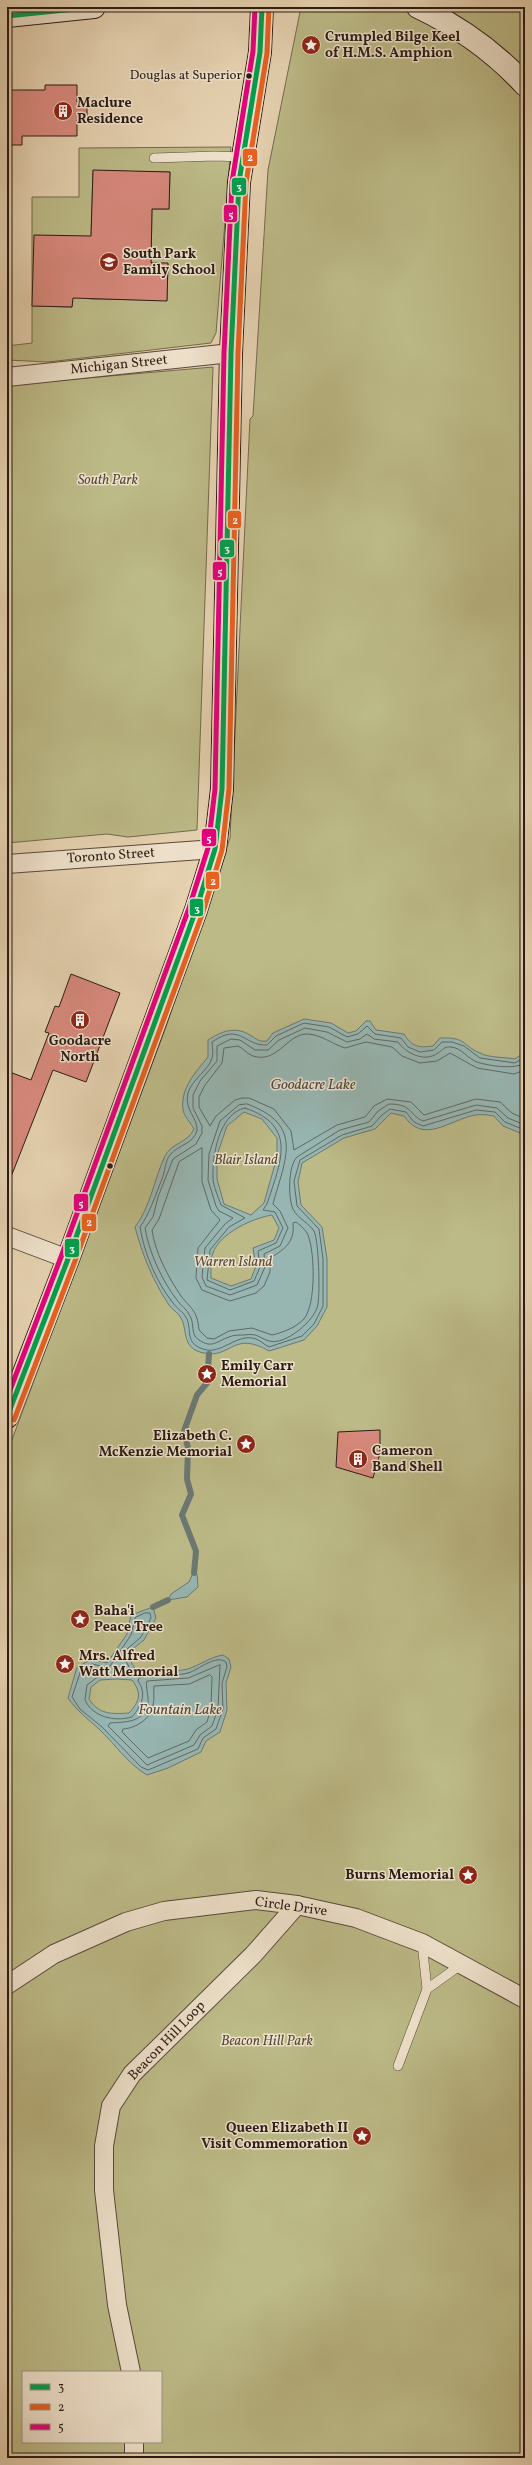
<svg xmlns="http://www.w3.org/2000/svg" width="532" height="2465" font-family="Vollkorn,serif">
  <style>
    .green { fill: #bcba87; stroke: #736a4e; fill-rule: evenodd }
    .water { fill: #97b6b2; stroke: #6b7873; fill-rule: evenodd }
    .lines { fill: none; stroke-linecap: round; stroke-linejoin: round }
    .shore { stroke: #606864; stroke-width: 1 }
    .stream { stroke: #6b7873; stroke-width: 6 }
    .building { fill: #d98a7e; stroke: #2a1b15 }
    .lane-casing { stroke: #59493c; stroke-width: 10 }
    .street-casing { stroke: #59493c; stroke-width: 20 }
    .secondary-casing { stroke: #2a1b15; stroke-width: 24 }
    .primary-casing { stroke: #2a1b15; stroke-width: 24 }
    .lane { stroke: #efe2cc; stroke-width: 9 }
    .street { stroke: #efe2cc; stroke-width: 18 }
    .secondary { stroke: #efe2cc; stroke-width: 22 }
    .primary { stroke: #e3b978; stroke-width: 22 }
    .bus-1-casing { stroke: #efe2cc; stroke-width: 8 }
    .bus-2-casing { stroke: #efe2cc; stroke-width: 8 }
    .bus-3-casing { stroke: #efe2cc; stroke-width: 8 }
    .bus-1 { stroke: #029f4e; stroke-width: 5 }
    .bus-2 { stroke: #e86121; stroke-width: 5 }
    .bus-3 { stroke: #e5007d; stroke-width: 5 }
    .bus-dot { fill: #2a1b15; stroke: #efe2cc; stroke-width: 1.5 }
    .labels { text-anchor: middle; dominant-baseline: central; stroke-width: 3; stroke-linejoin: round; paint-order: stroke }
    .bus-label { font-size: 13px; fill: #2a1b15; stroke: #efe2cc; text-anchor: end }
    .poi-label { font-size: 14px; font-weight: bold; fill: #2a1b15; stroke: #efe2cc; text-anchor: start }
    .street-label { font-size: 14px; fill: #2a1b15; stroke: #efe2cc }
    .park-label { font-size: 14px; font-style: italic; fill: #564b37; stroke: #efe2cc }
    .water-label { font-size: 15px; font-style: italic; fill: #4b4a44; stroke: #efe2cc }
    .line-badge { stroke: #efe2cc; stroke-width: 1.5 }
    .badge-label { font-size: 11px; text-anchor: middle; font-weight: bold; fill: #fff }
  </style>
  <rect width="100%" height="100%" fill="#e6d2b1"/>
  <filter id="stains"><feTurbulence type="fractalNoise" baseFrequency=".005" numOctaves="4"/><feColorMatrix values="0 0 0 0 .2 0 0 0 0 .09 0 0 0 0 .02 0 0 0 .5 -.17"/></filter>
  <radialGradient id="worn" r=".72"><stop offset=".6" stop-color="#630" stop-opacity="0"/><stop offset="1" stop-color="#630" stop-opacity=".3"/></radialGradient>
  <g class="green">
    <path d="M301,7h224v2451h-518v-1005l159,-426 64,-189 20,-419 3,-3 15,-246zM23,2372h138v70h-138z"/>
    <path d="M231,147l-15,186 -5,10 -163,19 -41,-2v-14l25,-3v-146h47v-49zM93,171l77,1 -1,37h-17l-1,54 17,1 -1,36 -77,-1 -17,-20 -1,28 -40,-1 59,-70z"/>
    <polygon points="213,367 197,830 128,837 107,834 7,843 7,385"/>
  </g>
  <g class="water">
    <path d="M304,1019l27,4 17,10 8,-2 10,-10h4l6,9 28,4c8,13 15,14 29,12l7,-8c27,-1 21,7 40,15 9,5 25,4 35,6l10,-7v83l-22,-9 -9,-10c-6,-1 -14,-2 -19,-1 -26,5 -51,30 -71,1l-13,-3 -16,16 -31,9 -42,25 -4,19 3,23 21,22 5,32v48l-10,19 -13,14 -35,11c-36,-21 -38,8 -65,2 -23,-4 -16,-23 -23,-35 -3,-6 -9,-8 -12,-13 -16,-24 -27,-51 -34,-78 16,-21 19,-48 30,-71 6,-13 23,-13 29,-27 -3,-6 -10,-13 -11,-19 -3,-22 13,-38 25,-53v-17c14,-9 27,-14 42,-5 7,4 8,7 17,6l6,-8zM244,1112l18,7 15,19v19l-13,46 -13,12 -27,-11 -7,-25v-24l10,-29zM272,1215l7,13 -5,12 -21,8 3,18 -5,13 -20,7 -20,-8c0,-8 -1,-18 2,-25 7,-20 40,-35 59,-38z"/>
    <polygon points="193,1573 197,1574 198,1587 187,1597 168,1600 171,1594 189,1582"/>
    <path d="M153,1607l3,11 -12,22 -14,11 -1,7 9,16c18,-5 33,-1 50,-5 12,-4 22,-12 35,-14l6,4 2,8 -5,16 1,27 -7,22 -14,9 -5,11 -33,16 -21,7c-19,-11 -32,-31 -48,-46 -11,-10 -22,-18 -31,-31l9,-31 15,-8 15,4 20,-29 4,-19zM117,1679l15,1c10,13 8,21 -3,33 -17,1 -30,2 -40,-14l2,-12 9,-7z"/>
  </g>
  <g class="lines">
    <g class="shore">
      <path d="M525,1057l-10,6 -35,-5 -16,-12 -12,-4h-10l-8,8 -14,2 -12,-5 -7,-9 -26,-4 -8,-8 -9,8 -11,3 -18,-10 -25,-4 -28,13 -9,9c-24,1 -26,-23 -55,-3 0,5 2,11 0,16 -3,12 -20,21 -24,35 -4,18 10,24 9,38 -5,14 -18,13 -27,24 -5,6 -5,17 -8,24 -7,17 -12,34 -22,48 4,26 17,56 33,76 4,6 11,9 14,16 5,13 -2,24 16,30 18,7 34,-17 53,-10 5,2 9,6 13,8l33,-11 12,-12 9,-18v-47l-4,-30 -22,-23 -3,-25 6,-21 42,-25 30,-9 10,-11 8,-6 16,3 8,10 9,4 53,-16 19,2 10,10 20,8"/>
      <path d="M525,1063c-10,7 -36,3 -48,-1 -9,-3 -15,-14 -26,-15 -7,-1 -8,3 -13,6 -14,10 -32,0 -40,-11l-24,-3 -7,-5 -7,5 -13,3 -20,-10 -22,-4 -26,12 -11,10h-13l-15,-10 -9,-1 -14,7v15l-17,20 -7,14v13l9,18v7l-6,11 -23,15 -15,38 -5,20 -8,11c4,24 17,53 32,72 4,6 10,9 13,16 5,8 0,19 9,24 13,9 18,1 30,-3 4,-2 10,-2 15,-2 14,-2 13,2 25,6 16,5 47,-21 49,-37 2,-13 1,-62 -4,-73 -5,-8 -17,-13 -21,-22 -5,-11 -5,-43 4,-52l43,-27 29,-8 9,-11 11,-7c24,0 20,11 34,17l53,-16 21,3 11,10 17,7"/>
      <path d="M525,1070l-11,4 -37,-6 -27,-15 -13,8 -17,2 -18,-7 -10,-9 -26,-5 -21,6c-13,-4 -23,-13 -37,-14 -21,-1 -30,30 -55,22 -6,-2 -10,-8 -15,-10l-14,2 -2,15 -17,22 -6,12v10l11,19 6,-10 19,-16 7,-2h7l25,11 17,22 3,19 43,-25 28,-8 9,-11 13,-7 24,3 13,13 52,-16 24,3 12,11 13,6"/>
      <path d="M247,1104c58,21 38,55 26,100l7,7 8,17 -8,18 -16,8 1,13 -8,18 -27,10 -24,-9 -4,-9 3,-29 20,-24 8,-6 -14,-7 -3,-5 -8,-26 1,-26 11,-33 19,-16z"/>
      <path d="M245,1108c54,18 35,55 22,96l-4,6 12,2 8,16 -7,15 -18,8 2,16 -6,14 -24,9 -23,-10 3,-30 19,-23 16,-9 -24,-13c-3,-9 -8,-19 -8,-27 -1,-22 6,-65 32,-70z"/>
      <path d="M202,1148v34l9,28 9,10 -22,28 -2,30 6,12 28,11 26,-8 8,-7 6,-14v-14c15,-9 25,-16 23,-35l3,-1c4,3 10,8 12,13 7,18 8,69 -4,84 -9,9 -20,13 -32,16l-20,-7 -23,3 -15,8 -7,-1 -8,-8c-2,-20 -7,-20 -18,-34 -13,-19 -26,-44 -29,-66l7,-11 20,-57z"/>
      <path d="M145,1613h5l1,5 -10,19 -15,13 -1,9 8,16 -34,1 -12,9 -2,15c8,17 29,22 47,17 10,-12 15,-23 6,-36l1,-3c17,-5 33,-1 49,-5 11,-3 27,-19 38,-11l1,5 -5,16 1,26 -7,20 -13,9 -5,11 -50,21 -7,-3 -39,-40 -22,-18 -8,-12 9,-27 11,-6 14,3 4,-1 21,-31 4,-17z"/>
      <path d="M220,1665l-2,44 -6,17 -12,9 -6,10 -47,20 -39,-39 2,-3c14,-1 35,0 38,-20 1,-7 -3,-16 -1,-22l41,-3z"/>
      <path d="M210,1675l2,2 -1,31 -4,14 -11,8 -7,11 -41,17 -26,-26 1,-3c13,-1 28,-10 30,-24 2,-7 0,-14 1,-19l35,-2z"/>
    </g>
    <g class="stream">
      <polyline points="194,1573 196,1551 182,1515 191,1494 187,1479 188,1448 184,1431 197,1395 207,1383 209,1354"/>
      <polyline points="153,1607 168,1600"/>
    </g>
  </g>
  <g class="building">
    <polygon points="45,85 77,85 77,102 87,102 87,120 77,120 77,136 22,136 22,145 7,145 7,90 45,90"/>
    <polygon points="93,170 170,172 169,209 152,209 151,263 168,263 167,301 73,298 72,307 32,306 34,235 91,236"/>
    <polygon points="71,974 120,993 86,1082 53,1070 7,1187 7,1071 31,1080 49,1033 45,1032 55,1006 59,1007"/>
    <polygon points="380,1430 380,1453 373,1478 336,1467 338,1432"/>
  </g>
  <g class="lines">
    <defs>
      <g id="lane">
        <polyline points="154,158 215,156 242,157"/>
        <polyline points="427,1989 462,1964"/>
        <polyline points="398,2066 427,1989 422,1943"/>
      </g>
      <g id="street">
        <polyline points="7,377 231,353"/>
        <polyline points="7,864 215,849"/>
        <polyline points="7,1236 68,1259"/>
        <polyline points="7,1985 54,1954 126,1922 164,1911 256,1900 297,1905 356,1918 422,1943 525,1999"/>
        <polyline points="131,2372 117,2305 104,2190 104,2146 111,2106 132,2074 253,1955 297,1905"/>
        <polyline points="134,2458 134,2442"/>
      </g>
      <g id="secondary">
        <path d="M418,7c42,20 76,44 107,78"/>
        <polyline points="7,16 94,7"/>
      </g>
      <polyline id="primary" points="7,1417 68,1259 196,910 215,849 222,789 231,353 239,182 260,52 262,7"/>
    </defs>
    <use href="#lane" class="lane-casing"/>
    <use href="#street" class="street-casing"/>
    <use href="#secondary" class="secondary-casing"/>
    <use href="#primary" class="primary-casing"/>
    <use href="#lane" class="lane"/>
    <use href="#street" class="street"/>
    <use href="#secondary" class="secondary"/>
    <use href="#primary" class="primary"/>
    <defs>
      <g id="bus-1">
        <polyline points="7,16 94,7"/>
        <polyline points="7,1417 68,1259 196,910 215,849 222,789 231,353 239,182 260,52 262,7"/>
      </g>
      <polyline id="bus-2" points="14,1420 75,1261 203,912 222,850 229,789 238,353 246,183 267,53 269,7"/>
      <polyline id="bus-3" points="7,1398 61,1257 189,908 208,848 215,789 224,353 232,182 253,51 255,7"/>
    </defs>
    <use href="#bus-1" class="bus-1-casing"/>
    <use href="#bus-2" class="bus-2-casing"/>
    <use href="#bus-3" class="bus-3-casing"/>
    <use href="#bus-1" class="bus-1"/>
    <use href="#bus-2" class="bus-2"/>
    <use href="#bus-3" class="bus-3"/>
  </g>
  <defs>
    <symbol id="sight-disc" viewBox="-11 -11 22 22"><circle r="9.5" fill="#8f2418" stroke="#efe2cc"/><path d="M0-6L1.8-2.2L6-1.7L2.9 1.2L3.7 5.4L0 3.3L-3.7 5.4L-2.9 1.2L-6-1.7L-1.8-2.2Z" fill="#fff"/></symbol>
    <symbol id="building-disc" viewBox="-11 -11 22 22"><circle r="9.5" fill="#8f2418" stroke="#efe2cc"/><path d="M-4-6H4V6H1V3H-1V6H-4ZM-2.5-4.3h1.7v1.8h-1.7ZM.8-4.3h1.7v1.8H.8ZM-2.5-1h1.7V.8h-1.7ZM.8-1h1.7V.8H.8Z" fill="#fff"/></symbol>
    <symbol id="school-disc" viewBox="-11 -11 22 22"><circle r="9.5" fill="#8f2418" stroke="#efe2cc"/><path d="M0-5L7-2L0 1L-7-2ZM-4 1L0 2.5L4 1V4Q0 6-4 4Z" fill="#fff"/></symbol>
  </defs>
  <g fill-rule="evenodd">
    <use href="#sight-disc" x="300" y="34" width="22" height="22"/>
    <use href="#building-disc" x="52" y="100" width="22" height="22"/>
    <use href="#school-disc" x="98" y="251" width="22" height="22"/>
    <use href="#building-disc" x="69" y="1009" width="22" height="22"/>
    <use href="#sight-disc" x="196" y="1363" width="22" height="22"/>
    <use href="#sight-disc" x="235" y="1433" width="22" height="22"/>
    <use href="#building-disc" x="347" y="1448" width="22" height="22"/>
    <use href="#sight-disc" x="69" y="1608" width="22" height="22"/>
    <use href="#sight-disc" x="54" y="1653" width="22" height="22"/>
    <use href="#sight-disc" x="457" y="1864" width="22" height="22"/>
    <use href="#sight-disc" x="351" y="2125" width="22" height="22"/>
  </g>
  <g class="bus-dot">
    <circle cx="249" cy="76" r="3.5"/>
    <circle cx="110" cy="1166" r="3.5"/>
  </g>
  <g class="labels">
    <g class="bus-label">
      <text x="242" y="76">Douglas at Superior</text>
    </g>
    <g class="poi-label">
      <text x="325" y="37">Crumpled Bilge Keel<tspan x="325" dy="16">of H.M.S. Amphion</tspan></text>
      <text x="77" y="103">Maclure<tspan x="77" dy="16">Residence</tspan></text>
      <text x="123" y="254">South Park<tspan x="123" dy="16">Family School</tspan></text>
      <text x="80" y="1041" text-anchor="middle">Goodacre<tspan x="80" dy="16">North</tspan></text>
      <text x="221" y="1366">Emily Carr<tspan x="221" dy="16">Memorial</tspan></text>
      <text x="232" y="1436" text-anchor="end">Elizabeth C.<tspan x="232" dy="16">McKenzie Memorial</tspan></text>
      <text x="372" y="1451">Cameron<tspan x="372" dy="16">Band Shell</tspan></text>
      <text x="94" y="1611">Baha'i<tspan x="94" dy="16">Peace Tree</tspan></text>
      <text x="79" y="1656">Mrs. Alfred<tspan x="79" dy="16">Watt Memorial</tspan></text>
      <text x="454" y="1875" text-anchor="end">Burns Memorial</text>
      <text x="348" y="2128" text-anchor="end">Queen Elizabeth II<tspan x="348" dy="16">Visit Commemoration</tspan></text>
    </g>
    <g class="street-label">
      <text transform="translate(119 365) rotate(-6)">Michigan Street</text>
      <text transform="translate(111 856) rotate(-4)">Toronto Street</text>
      <text transform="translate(291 1907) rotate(8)">Circle Drive</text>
      <text transform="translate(167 2041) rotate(-46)">Beacon Hill Loop</text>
    </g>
    <g class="park-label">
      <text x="108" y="480">South Park</text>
      <text x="246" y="1160">Blair Island</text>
      <text x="233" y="1262">Warren Island</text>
      <text x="267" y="2041">Beacon Hill Park</text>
    </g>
    <g class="water-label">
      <text x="313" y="1085">Goodacre Lake</text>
      <text x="180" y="1710">Fountain Lake</text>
    </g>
  </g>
  <g class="line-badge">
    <rect x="242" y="148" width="16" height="19" rx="4" fill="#e86121"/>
    <rect x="231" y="177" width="16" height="19" rx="4" fill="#029f4e"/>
    <rect x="223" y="204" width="15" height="19" rx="4" fill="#e5007d"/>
    <rect x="227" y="510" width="15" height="19" rx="4" fill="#e86121"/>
    <rect x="219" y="539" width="16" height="19" rx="4" fill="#029f4e"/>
    <rect x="212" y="561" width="15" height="20" rx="4" fill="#e5007d"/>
    <rect x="201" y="828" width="16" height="19" rx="4" fill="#e5007d"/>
    <rect x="205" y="871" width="15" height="19" rx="4" fill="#e86121"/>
    <rect x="189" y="898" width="15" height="19" rx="4" fill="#029f4e"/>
    <rect x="73" y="1193" width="16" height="19" rx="4" fill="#e5007d"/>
    <rect x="81" y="1213" width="16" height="19" rx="4" fill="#e86121"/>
    <rect x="64" y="1238" width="16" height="20" rx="4" fill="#029f4e"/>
  </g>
  <g class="badge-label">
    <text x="250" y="161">2</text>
    <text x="239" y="190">3</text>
    <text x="231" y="218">5</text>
    <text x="235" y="524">2</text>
    <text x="227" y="552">3</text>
    <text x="220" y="575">5</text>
    <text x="209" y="842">5</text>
    <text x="213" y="885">2</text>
    <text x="197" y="912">3</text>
    <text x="81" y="1207">5</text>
    <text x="89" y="1226">2</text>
    <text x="72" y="1252">3</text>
  </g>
  <rect width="532" height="2465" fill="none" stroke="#e6d2b1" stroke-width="24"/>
  <rect x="8" y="8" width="516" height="2449" fill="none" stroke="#2a1b15" stroke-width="2"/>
  <rect x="12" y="12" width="508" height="2441" fill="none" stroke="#2a1b15"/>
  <rect x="22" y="2371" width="140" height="72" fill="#efe2cc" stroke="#a09283"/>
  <rect x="30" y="2384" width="20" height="6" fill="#029f4e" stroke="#a09283"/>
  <text x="58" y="2391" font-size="12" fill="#2a1b15">3</text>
  <rect x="30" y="2404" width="20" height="6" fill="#e86121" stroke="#a09283"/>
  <text x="58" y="2411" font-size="12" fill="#2a1b15">2</text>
  <rect x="30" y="2424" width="20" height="6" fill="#e5007d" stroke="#a09283"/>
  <text x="58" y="2431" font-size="12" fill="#2a1b15">5</text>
  <rect width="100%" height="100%" filter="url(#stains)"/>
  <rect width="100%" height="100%" fill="url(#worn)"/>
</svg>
